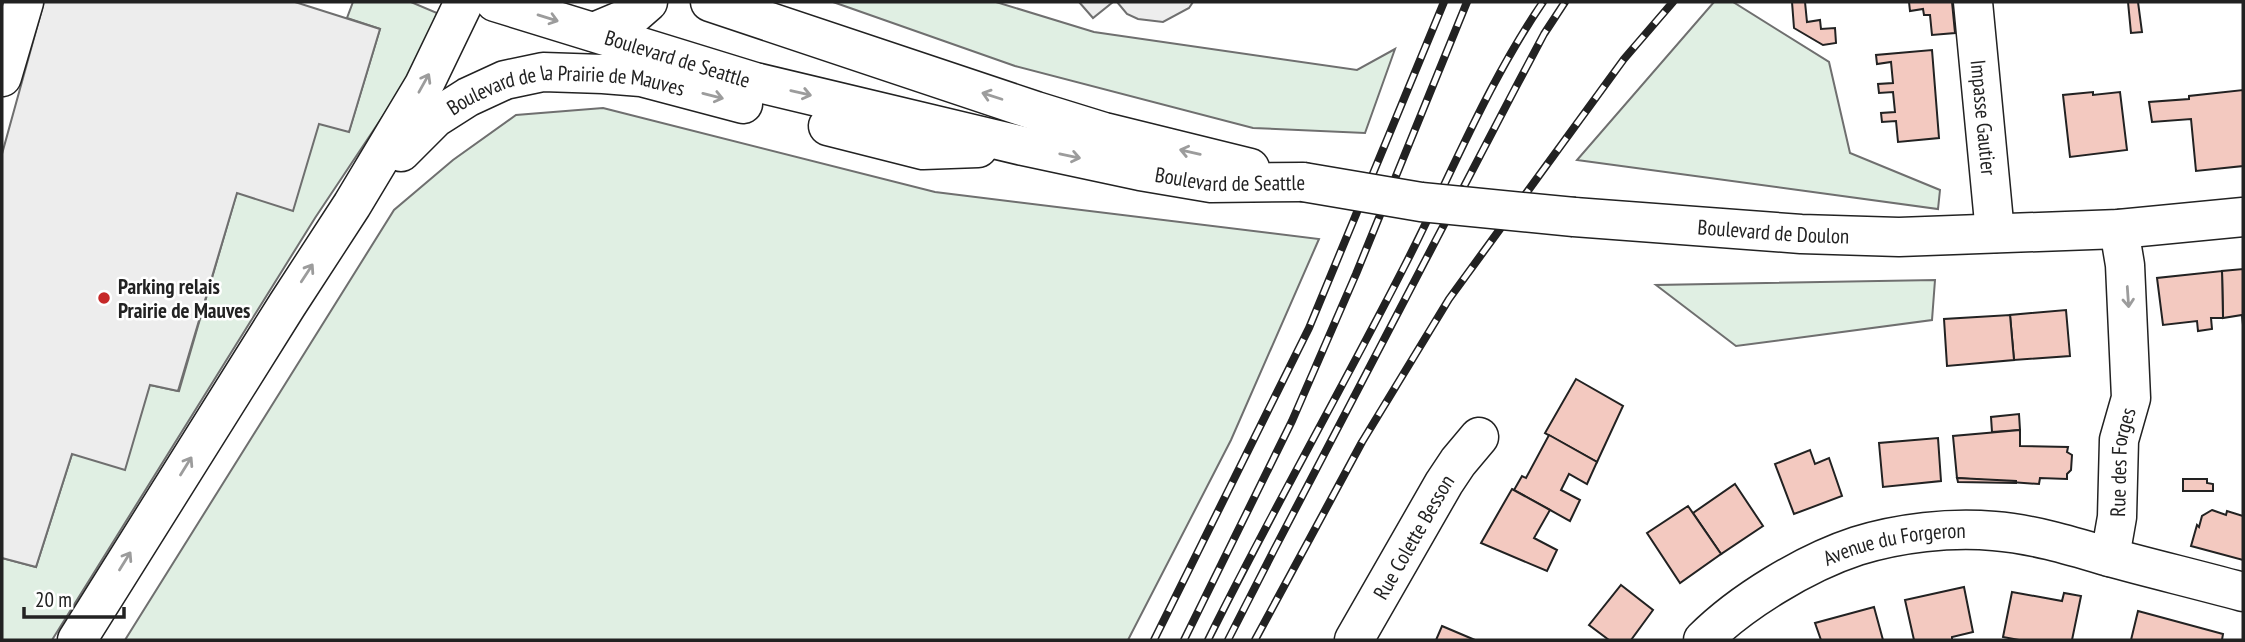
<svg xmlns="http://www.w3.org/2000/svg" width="2245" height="642" font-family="'PT Sans Narrow',sans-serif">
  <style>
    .green { fill: #e0efe3; stroke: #6f6f6f; stroke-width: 2 }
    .parking { fill: #ededed; stroke: #6f6f6f; stroke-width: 2 }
    .building { fill: #f3c9c0; stroke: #222; stroke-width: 2 }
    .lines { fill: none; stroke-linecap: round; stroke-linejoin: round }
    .minor-casing { stroke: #222; stroke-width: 41 }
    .major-casing { stroke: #222; stroke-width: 41 }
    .minor { stroke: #fff; stroke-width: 38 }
    .major { stroke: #fff; stroke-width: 38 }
    .rail-casing { stroke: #222; stroke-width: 8 }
    .rail { stroke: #fff; stroke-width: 5; stroke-dasharray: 16; stroke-linecap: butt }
    .major-bridge-casing { stroke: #222; stroke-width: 41; stroke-linecap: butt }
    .major-bridge { stroke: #fff; stroke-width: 38 }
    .oneway { stroke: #9c9c9c }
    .poi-dot { fill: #c62828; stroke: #fff; stroke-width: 2.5 }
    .labels { text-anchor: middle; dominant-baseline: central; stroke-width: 5; stroke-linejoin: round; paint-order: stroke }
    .street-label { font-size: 21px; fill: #222; stroke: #fff }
    .poi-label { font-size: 21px; font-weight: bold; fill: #222; stroke: #fff; text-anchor: start }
  </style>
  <rect width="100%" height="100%" fill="#fff"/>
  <g class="green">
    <polygon points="353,2 411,2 437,13 415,68 315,218 52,640 2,640 2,558 36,567 72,454 150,385 179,391 237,192 320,123 349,131 380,29 347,18"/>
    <polygon points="833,2 996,2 1094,32 1357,70 1395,49 1365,133 1253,128 1015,66"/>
    <polygon points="1714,2 1733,2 1829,62 1850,153 1940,190 1938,209 1577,160"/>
    <polygon points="603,108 935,192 1319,239 1231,440 1128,640 125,640 394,210 453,160 516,115"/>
    <polygon points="1935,280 1932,320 1736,346 1656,285"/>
  </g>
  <g class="parking">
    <polygon points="44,2 295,2 380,29 349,132 319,124 293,211 237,193 178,391 150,385 125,470 72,454 36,567 2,558 2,154"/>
    <polygon points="1079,2 1113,2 1093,18"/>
    <polygon points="1117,2 1193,2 1189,8 1163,22 1138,19 1127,14"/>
  </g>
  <g class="building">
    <polygon points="1792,2 1805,2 1807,22 1820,20 1821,29 1835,28 1836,43 1823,45 1794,28"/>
    <polygon points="1909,2 1952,2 1955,33 1932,35 1930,15 1924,15 1923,9 1910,11"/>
    <polygon points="2128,2 2138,2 2142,32 2131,33"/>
    <polygon points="1932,50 1939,138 1898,142 1896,121 1882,122 1881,113 1895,112 1893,92 1879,93 1878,84 1893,83 1891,62 1877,64 1876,55"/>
    <polygon points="2243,90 2243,166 2196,171 2191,119 2152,122 2149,102 2189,99 2189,96"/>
    <polygon points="2093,92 2093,95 2120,92 2127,150 2070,157 2063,95"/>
    <polygon points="2243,269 2243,325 2242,315 2223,318 2222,271"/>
    <polygon points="2222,271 2223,318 2211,318 2212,329 2198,331 2197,321 2163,325 2157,278"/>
    <polygon points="2066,310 2070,356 2014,360 2010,315"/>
    <polygon points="2010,315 2014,360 1947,366 1944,319"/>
    <polygon points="1576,379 1623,406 1597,462 1545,433"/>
    <polygon points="2019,414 2020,430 1992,432 1991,417"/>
    <polygon points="2020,430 2020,446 2068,447 2067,452 2072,455 2071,470 2067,474 2067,479 2040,478 2039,484 1957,478 1953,436"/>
    <polygon points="1549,435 1597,462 1587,484 1569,474 1561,490 1580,500 1570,521 1514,490 1522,476 1526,478"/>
    <polygon points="1938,438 1941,481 1883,487 1879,443"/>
    <polygon points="1810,450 1815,464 1829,458 1842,496 1794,514 1775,464"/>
    <polygon points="1957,478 2016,481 2016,483 1958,482"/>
    <polygon points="2183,479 2207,479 2207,483 2213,484 2213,491 2183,491"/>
    <polygon points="1735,484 1763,526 1721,554 1693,513"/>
    <polygon points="1512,489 1550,510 1534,538 1557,550 1547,571 1481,543"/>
    <polygon points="1688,506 1721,554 1680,583 1647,533"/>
    <polygon points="2212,510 2226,515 2227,511 2243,516 2243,560 2191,546 2197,525 2199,527 2202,516"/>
    <polygon points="1621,585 1653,610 1631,640 1609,640 1589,625"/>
    <polygon points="1964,587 1973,632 1952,637 1952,640 1914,640 1905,600"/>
    <polygon points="2012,592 2062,601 2064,593 2081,596 2072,640 2019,640 2003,637"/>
    <polygon points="1874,607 1883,640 1821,640 1815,623"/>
    <polygon points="2138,611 2223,634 2222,640 2131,640"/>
    <polygon points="1442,626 1475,640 1436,640"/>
  </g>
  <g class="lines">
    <defs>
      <g id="minor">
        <path id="s1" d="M1973,2l22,231"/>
        <path id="s2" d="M2110,557l7,-40 2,-77 12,-42 -6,-133 -6,-36"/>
        <path id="s3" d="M1354,640l90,-157 14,-21 21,-25"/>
        <path id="s4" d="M1703,640c38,-38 102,-77 154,-94 42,-13 93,-19 137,-15 39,3 78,15 115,26 44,12 90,23 134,35"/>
      </g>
      <g id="major">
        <path id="s5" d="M495,2l260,80 268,64 117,25 71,12 92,-1"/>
        <polyline points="710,2 1036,111 1104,132 1250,168"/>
        <polyline points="594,32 632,16 648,2"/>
        <polyline points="2,77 24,2"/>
        <polyline points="828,126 923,150 978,148"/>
        <path id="s6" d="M401,152l34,-34 33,-21 37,-17 38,-8 60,2 38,3 102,27"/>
        <path id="s7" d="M1574,217l227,17 98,3 220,-8 124,-12"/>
        <polyline points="77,640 287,305 352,205 424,85 464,2"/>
      </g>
    </defs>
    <use href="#minor" class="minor-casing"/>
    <use href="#major" class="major-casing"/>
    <use href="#minor" class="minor"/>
    <use href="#major" class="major"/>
    <defs>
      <g id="rail">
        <polyline points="1154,640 1309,328 1444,2"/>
        <polyline points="1184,640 1292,421 1356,274 1467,2"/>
        <path d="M1208,640c62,-125 131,-246 195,-371 46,-89 83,-184 140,-267"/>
        <polyline points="1228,640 1274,550 1518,83 1544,34 1565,2"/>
        <polyline points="1255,640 1362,442 1449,299 1624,59 1673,2"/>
      </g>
    </defs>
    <use href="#rail" class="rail-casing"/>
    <use href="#rail" class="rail"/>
    <defs>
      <polyline id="major-bridge" points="1303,182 1421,202 1574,217"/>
    </defs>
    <use href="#major-bridge" class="major-bridge-casing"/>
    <use href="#major-bridge" class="major-bridge"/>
  </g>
  <defs><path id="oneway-shaft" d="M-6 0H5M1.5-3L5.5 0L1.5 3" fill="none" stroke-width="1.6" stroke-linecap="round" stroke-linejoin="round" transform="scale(1.75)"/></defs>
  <g class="oneway">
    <use href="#oneway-shaft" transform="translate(548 18) rotate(17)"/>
    <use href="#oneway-shaft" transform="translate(424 83) rotate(-61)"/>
    <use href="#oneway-shaft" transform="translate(801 93) rotate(13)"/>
    <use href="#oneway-shaft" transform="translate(713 96) rotate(14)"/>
    <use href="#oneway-shaft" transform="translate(992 96) rotate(-162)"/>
    <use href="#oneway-shaft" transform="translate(1190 152) rotate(-167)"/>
    <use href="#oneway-shaft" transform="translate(1070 156) rotate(12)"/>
    <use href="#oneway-shaft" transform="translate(307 273) rotate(-57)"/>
    <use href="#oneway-shaft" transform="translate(2128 297) rotate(86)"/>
    <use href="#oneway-shaft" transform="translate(186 466) rotate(-58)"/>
    <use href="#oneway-shaft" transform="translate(125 561) rotate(-58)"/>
  </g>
  <circle class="poi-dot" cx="104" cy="298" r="7"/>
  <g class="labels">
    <g class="street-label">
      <text stroke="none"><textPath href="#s5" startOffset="191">Boulevard de Seattle</textPath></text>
      <text stroke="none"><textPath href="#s6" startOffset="187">Boulevard de la Prairie de Mauves</textPath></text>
      <text stroke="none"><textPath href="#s1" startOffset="116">Impasse Gautier</textPath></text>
      <text stroke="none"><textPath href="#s5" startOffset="758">Boulevard de Seattle</textPath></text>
      <text stroke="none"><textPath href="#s7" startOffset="200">Boulevard de Doulon</textPath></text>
      <text stroke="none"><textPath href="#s2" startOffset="96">Rue des Forges</textPath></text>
      <text stroke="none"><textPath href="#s3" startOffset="119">Rue Colette Besson</textPath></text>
      <text stroke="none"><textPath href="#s4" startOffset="219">Avenue du Forgeron</textPath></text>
    </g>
    <g class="poi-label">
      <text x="118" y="286">Parking relais<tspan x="118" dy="24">Prairie de Mauves</tspan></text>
    </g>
  </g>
  <rect width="2245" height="642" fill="none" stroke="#222222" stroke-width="7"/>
  <path d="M24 607v10h100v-10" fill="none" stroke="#222222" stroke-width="3.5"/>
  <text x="35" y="607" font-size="21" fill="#222222" stroke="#ffffff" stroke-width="5" paint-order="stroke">20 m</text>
</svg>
